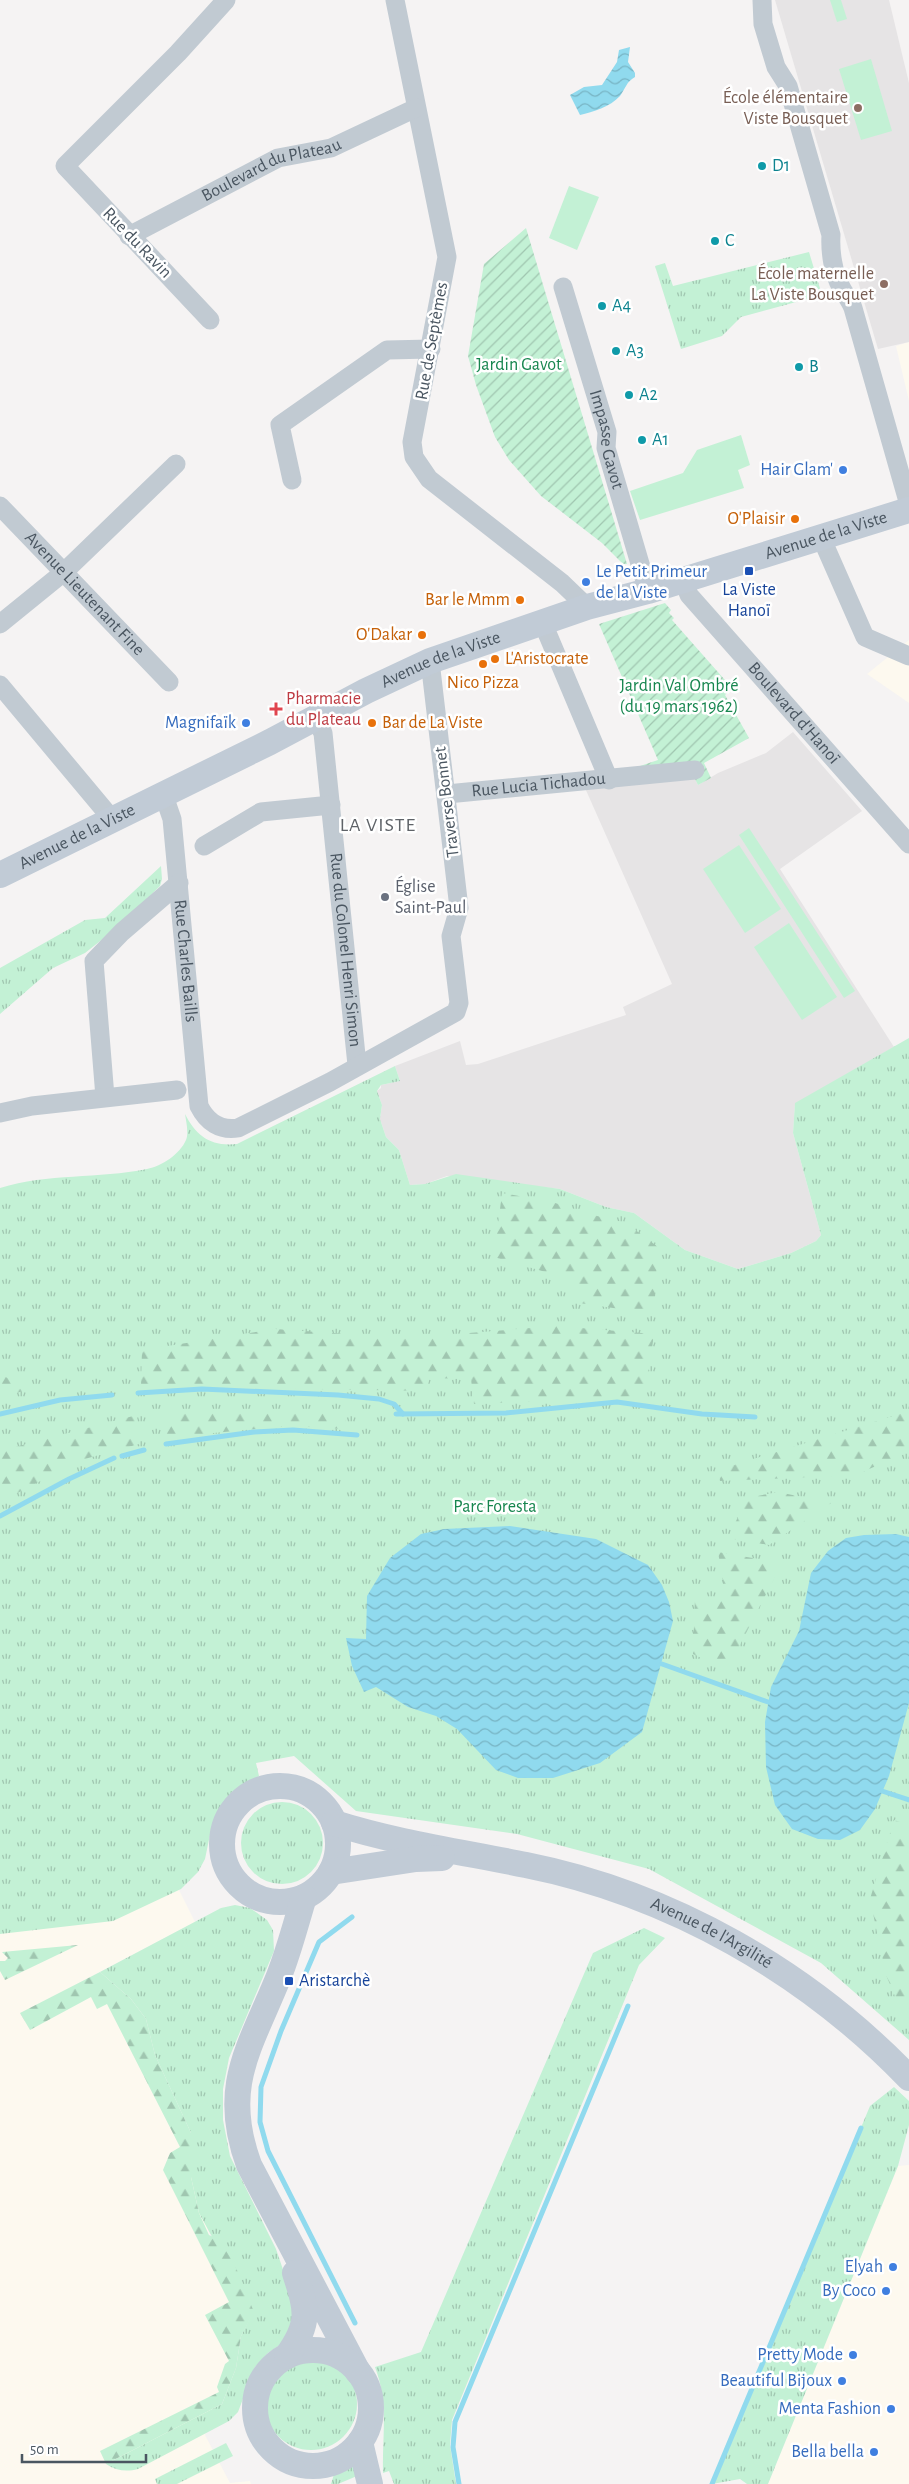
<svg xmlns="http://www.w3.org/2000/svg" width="909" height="2484" font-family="'Alegreya Sans',sans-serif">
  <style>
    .commercial { fill: #fdf9ef }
    .education { fill: #e6e4e5 }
    .grass { fill: url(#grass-tufts) }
    .forest { fill: url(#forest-firs) }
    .garden { fill: url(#garden-furrows) }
    .pitch { fill: #c3f1d5 }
    .water { fill: url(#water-waves) }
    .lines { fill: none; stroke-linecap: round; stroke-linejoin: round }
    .stream { stroke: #90daee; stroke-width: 5 }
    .street { stroke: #c1cad2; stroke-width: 19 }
    .secondary { stroke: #c1cbd6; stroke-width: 26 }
    .education-dot { fill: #8d6e63; stroke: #fff; stroke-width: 2 }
    .culture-dot { fill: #0f9aa8; stroke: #fff; stroke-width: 2 }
    .shop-dot { fill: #3f7fe0; stroke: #fff; stroke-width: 2 }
    .food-dot { fill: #e8710a; stroke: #fff; stroke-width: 2 }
    .transit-dot { fill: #1a4fb4; stroke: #fff; stroke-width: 2 }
    .health-dot { fill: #e0444e; stroke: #fff; stroke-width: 2 }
    .worship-dot { fill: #6b7280; stroke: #fff; stroke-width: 2 }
    .labels { text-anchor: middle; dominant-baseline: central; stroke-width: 5; stroke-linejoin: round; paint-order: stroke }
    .education-label { font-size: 18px; fill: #785e54; stroke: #fff; text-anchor: end }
    .culture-label { font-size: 18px; fill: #0d838f; stroke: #fff; text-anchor: start }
    .street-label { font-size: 18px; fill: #4a5661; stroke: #fff }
    .park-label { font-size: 18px; fill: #17864f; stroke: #fff }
    .shop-label { font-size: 18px; fill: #366cbe; stroke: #fff; text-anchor: end }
    .food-label { font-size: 18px; fill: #c56008; stroke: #fff; text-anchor: end }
    .transit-label { font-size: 18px; fill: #164399; stroke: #fff }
    .health-label { font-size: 18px; fill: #be3a42; stroke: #fff; text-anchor: start }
    .worship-label { font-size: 18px; fill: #5b616d; stroke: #fff; text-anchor: start }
    .quarter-label { font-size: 20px; letter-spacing: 1px; fill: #5f6368; stroke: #fff }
  </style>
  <defs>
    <pattern id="grass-tufts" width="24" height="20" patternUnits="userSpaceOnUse" patternTransform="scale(1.25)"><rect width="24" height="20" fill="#c3f1d5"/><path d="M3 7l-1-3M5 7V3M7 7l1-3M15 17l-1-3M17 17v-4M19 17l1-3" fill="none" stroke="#a0c6b0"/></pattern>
    <pattern id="forest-firs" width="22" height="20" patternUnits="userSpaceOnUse" patternTransform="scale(1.25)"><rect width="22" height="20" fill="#c3f1d5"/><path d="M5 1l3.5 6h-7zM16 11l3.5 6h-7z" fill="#a0c6b0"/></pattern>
    <pattern id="garden-furrows" width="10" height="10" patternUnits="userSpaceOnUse" patternTransform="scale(1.25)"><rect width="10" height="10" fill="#c3f1d5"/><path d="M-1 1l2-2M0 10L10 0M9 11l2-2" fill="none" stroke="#a0c6b0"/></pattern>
    <pattern id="water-waves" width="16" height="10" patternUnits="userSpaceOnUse" patternTransform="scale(1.25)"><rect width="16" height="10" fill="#90daee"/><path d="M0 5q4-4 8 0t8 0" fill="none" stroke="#78b4c4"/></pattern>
  </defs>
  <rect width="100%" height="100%" fill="#f5f3f3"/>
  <g class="commercial">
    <polygon points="909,342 909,401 896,346"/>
    <polygon points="909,640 909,703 867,674"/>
    <polygon points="174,1880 195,1922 94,1975 182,2148 231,2303 231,2362 205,2435 230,2483 250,2481 251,2484 0,2484 0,1923"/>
    <polygon points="909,2165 909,2484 768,2484 898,2166"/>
  </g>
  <g class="education">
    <polygon points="775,0 889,0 909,83 909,342 878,349"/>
    <polygon points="793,732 862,811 780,869 894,1047 795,1104 793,1133 821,1235 816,1241 791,1253 738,1269 685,1250 634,1213 606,1207 560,1189 447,1176 425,1184 410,1185 399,1150 386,1137 380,1119 382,1105 377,1091 381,1088 381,1085 400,1081 395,1066 460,1041 466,1065 478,1064 626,1015 623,1007 672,984 585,788 693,775 698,785 718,773 766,753"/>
  </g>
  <g class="grass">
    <polygon points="809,252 822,295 741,317 722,336 681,349 655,266 665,263 673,286"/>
    <polygon points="161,866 162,879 160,886 118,927 85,953 53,968 0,1014 0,968 85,920 105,918"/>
    <path d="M909,1038v1002l-88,-77 -172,-94 -132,-35 -161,-23 -62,-55 -38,7 3,13 -27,16 -12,15 -8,18 -7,34 -7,13 -17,17 -68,32 -113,13v-746c48,-15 98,-9 147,-19 15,-3 33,-15 39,-29 3,-7 0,-19 -1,-26 11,22 26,33 52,30l158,-78 5,15 -19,4 -4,6 5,14 -2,14 6,18 13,13 11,35 15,-1 31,-10 104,15 46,18 28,6 51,37 53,19 53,-16 25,-12 5,-6 -28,-102 2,-30z"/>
    <circle cx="282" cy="1843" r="41"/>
    <path d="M235,1905l15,3 17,12 6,10 1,21 -45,107 -6,31v31l7,36 46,93 15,44 6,27 -13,22 -16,11 -13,14 -17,45 -9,9 -91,48c-11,3 -22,2 -32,-5l116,-60 14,-36 5,-32 12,-24 -54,-99 -8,-36v-44l-36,-78 -9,-36 -15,-20 -31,-27 121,-64z"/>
    <path d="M644,1928l21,10 -26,27 -187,455 -2,25 6,39h-62l-5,-13 -6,2c-1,-39 6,-69 -8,-106l46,-15 172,-399z"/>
    <polygon points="894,2087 909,2101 909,2125 898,2166 768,2484 747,2484 740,2479 712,2484 870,2106"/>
    <circle cx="311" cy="2404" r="46"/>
    <polygon points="226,2443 233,2456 177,2484 157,2484 155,2479"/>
    <polygon points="355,2460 357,2476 338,2484 331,2484 335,2471"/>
  </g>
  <g class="forest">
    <polygon points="502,1193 552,1202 593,1215 626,1223 658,1247 654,1314 579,1303 566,1278 494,1257"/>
    <polygon points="556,1326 654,1334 645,1396 474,1404 471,1379 429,1378 427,1391 141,1386 142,1350 275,1329 406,1338"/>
    <polygon points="0,1374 28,1389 0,1399"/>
    <polygon points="243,1409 346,1413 345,1429 290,1426 192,1435 162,1442 164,1412"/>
    <polygon points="909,1411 909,1451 856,1475 720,1481 718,1470"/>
    <polygon points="137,1415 139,1444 81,1460 0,1502 0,1451"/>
    <polygon points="778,1492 831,1503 769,1545 728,1538 747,1498"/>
    <polygon points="718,1552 782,1563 727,1670 693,1654 695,1597 726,1599"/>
    <polygon points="894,1820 909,1825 909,2029 886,1975 870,1899"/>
    <polygon points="78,1945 5,1980 0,1971 0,1961 5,1961 8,1958 2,1952"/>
    <path d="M100,1972l31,27 15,20 9,36 36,78v44l8,36 10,22c22,8 36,56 45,77l-13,24 -5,32 -14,36 -116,60 -6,-13 119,-59 -2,-5 8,-23 4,-3 -24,-46 24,-13 -66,-132 7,-17 10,-6 -73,-143 -10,5 -6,-12 -61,33 -10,-17z"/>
  </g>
  <g class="garden">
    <polygon points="526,228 627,564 623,564 602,543 541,496 509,460 495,437 476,385 468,356 484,264"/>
    <polygon points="665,603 671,610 669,613 674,618 672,620 732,688 725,695 749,738 704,763 711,778 698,785 693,775 634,768 658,760 599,624"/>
  </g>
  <g class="pitch">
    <polygon points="830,0 841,0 847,19 837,22"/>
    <polygon points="871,59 892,131 861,140 839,69"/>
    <polygon points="569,186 599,197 577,250 549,238"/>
    <polygon points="741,435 750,465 738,470 744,488 640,520 630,491 683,473 697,450"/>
    <polygon points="749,828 855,991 844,998 739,835"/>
    <polygon points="739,845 781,909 745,933 703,869"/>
    <polygon points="789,923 837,997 802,1020 754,947"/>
  </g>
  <g class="water">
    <path d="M630,47l-2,15 7,11v4c-9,5 -9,11 -15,19 -10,11 -27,16 -40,19l-10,-20 14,-8 18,-2 15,-23 2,-12z"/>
    <polygon points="510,1526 596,1539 648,1565 662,1585 669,1602 673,1621 642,1732 600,1763 553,1778 518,1778 496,1770 457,1729 436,1716 408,1707 376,1687 364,1692 352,1666 346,1638 366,1639 367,1596 390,1558 421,1534 444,1529"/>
    <polygon points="896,1534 909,1537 909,1703 889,1776 875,1809 860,1830 840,1840 818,1839 792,1829 775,1805 766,1767 765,1722 771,1687 799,1631 811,1573 828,1551 846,1538 864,1535"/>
  </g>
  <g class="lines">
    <g class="stream">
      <polyline points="138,1393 202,1389 338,1395 379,1399 394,1404 403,1414"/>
      <polyline points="0,1414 60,1400 112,1395"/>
      <polyline points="396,1414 506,1413 617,1402 702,1414 755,1417"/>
      <polyline points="166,1444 254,1432 293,1430 357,1435"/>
      <polyline points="122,1456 144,1450"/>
      <polyline points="0,1516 69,1479 114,1458"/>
      <polyline points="662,1664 768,1702"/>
      <polyline points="882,1791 909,1800"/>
      <polyline points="352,1917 319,1942 316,1949 281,2031 261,2087 260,2122 268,2151 355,2323"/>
      <polyline points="459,2484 453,2447 455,2422 628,2006"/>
      <polyline points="712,2484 861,2128"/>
    </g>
    <g class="street">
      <polyline points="395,0 447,257 412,442 414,457 429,479 562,583 587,607"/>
      <path d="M762,0l1,24 13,43 12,19 43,149c-1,16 2,38 10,52 4,8 9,13 12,21l56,197"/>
      <path id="s1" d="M129,236l149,-78 53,-10 85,-40"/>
      <path id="s2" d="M563,287l44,145 -1,16 42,143"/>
      <polyline points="210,320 65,166 178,53 226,0"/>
      <polyline points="292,480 280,425 387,350 431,349"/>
      <path id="s3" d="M0,506l169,176"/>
      <polyline points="821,537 865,637 909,656"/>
      <path id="s4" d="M683,579l6,16 220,249"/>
      <polyline points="542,621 609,780"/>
      <polyline points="0,624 64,572 176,464"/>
      <polyline points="0,685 112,819"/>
      <path id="s5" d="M315,718l8,15 34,332"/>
      <path id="s6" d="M163,793l9,26 27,287c8,16 21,25 39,22l92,-46 126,-70 3,-9 -8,-67 8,-28 -29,-247"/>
      <path id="s7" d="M447,794l248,-24"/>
      <polyline points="204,846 261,812 331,805"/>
      <polyline points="105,1097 94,961 122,932 179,883"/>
      <polyline points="0,1113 32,1106 177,1090"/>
    </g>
    <g class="secondary">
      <path id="s8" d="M0,875l270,-133 96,-51 64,-30 157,-54 61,-16 261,-81"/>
      <circle cx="280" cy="1844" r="58"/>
      <path id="s9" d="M334,1823c63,20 128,29 192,42 145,29 281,107 383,213"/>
      <polyline points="331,1872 416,1859 442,1858"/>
      <path d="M304,1897c-8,26 -15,54 -25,79 -29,72 -59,110 -30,189l109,207"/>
      <circle cx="313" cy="2408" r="58"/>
      <path d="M287,2356c24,-33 20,-46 8,-83"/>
      <polyline points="360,2442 370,2484"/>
    </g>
  </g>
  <g class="education-dot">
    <circle cx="858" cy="108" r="5"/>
    <circle cx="884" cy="284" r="5"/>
  </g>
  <g class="culture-dot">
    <circle cx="762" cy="166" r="5"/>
    <circle cx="715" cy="241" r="5"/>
    <circle cx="602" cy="306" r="5"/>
    <circle cx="616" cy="351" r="5"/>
    <circle cx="799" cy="367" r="5"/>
    <circle cx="629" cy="395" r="5"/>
    <circle cx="642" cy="440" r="5"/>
  </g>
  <g class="shop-dot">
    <circle cx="843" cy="470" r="5"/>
    <circle cx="586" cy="582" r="5"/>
    <circle cx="246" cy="723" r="5"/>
    <circle cx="893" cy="2267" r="5"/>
    <circle cx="886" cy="2291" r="5"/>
    <circle cx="853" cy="2355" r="5"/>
    <circle cx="842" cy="2381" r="5"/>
    <circle cx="891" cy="2409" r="5"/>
    <circle cx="874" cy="2452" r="5"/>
  </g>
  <g class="food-dot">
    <circle cx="795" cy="519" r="5"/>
    <circle cx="520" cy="600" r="5"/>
    <circle cx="422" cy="635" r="5"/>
    <circle cx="495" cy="659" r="5"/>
    <circle cx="483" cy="664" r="5"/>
    <circle cx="372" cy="723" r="5"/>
  </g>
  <g class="transit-dot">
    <rect x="744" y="566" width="10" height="10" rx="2.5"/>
    <rect x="284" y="1976" width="10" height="10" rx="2.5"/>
  </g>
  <path class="health-dot" d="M273.5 701.5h5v5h5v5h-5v5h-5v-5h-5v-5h5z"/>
  <circle class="worship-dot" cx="385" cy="897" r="5"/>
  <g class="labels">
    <g class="education-label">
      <text x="848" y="98">École élémentaire<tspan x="848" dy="21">Viste Bousquet</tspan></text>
      <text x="874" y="274">École maternelle<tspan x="874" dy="21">La Viste Bousquet</tspan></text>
    </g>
    <g class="culture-label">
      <text x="772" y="166">D1</text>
      <text x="725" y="241">C</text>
      <text x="612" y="306">A4</text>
      <text x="626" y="351">A3</text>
      <text x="809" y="367">B</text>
      <text x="639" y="395">A2</text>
      <text x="652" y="440">A1</text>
    </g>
    <g class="street-label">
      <text stroke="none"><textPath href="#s1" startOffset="158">Boulevard du Plateau</textPath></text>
      <text transform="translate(137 243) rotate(46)">Rue du Ravin</text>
      <text transform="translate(432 341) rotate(-80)">Rue de Septèmes</text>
      <text stroke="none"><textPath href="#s2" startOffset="159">Impasse Gavot</textPath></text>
      <text stroke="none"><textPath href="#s8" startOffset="896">Avenue de la Viste</textPath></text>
      <text stroke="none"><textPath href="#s3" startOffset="122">Avenue Lieutenant Fine</textPath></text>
      <text stroke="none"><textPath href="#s8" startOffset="491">Avenue de la Viste</textPath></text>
      <text stroke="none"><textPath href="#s4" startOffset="175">Boulevard d'Hanoï</textPath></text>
      <text stroke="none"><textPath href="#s7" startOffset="92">Rue Lucia Tichadou</textPath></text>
      <text transform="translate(447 802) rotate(-97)">Traverse Bonnet</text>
      <text stroke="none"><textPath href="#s8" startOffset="86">Avenue de la Viste</textPath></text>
      <text stroke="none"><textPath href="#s5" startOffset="235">Rue du Colonel Henri Simon</textPath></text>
      <text stroke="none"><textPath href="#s6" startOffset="170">Rue Charles Baills</textPath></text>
      <text stroke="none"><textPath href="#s9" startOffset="395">Avenue de l'Argilité</textPath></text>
    </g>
    <g class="park-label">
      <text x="519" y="365">Jardin Gavot</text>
      <text x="679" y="686">Jardin Val Ombré<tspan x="679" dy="21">(du 19 mars 1962)</tspan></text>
      <text x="495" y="1507">Parc Foresta</text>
    </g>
    <g class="shop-label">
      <text x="833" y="470">Hair Glam'</text>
      <text x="596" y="572" text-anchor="start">Le Petit Primeur<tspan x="596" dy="21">de la Viste</tspan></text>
      <text x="236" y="723">Magnifaïk</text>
      <text x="883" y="2267">Elyah</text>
      <text x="876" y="2291">By Coco</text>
      <text x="843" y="2355">Pretty Mode</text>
      <text x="832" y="2381">Beautiful Bijoux</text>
      <text x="881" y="2409">Menta Fashion</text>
      <text x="864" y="2452">Bella bella</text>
    </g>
    <g class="food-label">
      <text x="785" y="519">O'Plaisir</text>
      <text x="510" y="600">Bar le Mmm</text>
      <text x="412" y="635">O'Dakar</text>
      <text x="505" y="659" text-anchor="start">L'Aristocrate</text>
      <text x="483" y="683" text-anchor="middle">Nico Pizza</text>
      <text x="382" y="723" text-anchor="start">Bar de La Viste</text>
    </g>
    <g class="transit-label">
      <text x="749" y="590">La Viste<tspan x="749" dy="21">Hanoï</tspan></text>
      <text x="299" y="1981" text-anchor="start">Aristarchè</text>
    </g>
    <g class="health-label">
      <text x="286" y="699">Pharmacie<tspan x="286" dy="21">du Plateau</tspan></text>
    </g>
    <g class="worship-label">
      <text x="395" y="887">Église<tspan x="395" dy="21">Saint-Paul</tspan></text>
    </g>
    <g class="quarter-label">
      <text x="378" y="825">LA VISTE</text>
    </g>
  </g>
  <path d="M22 2454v8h124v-8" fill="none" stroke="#4a5661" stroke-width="2.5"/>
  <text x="30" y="2454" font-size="15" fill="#4a5661" stroke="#ffffff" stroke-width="4" paint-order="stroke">50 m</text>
</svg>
